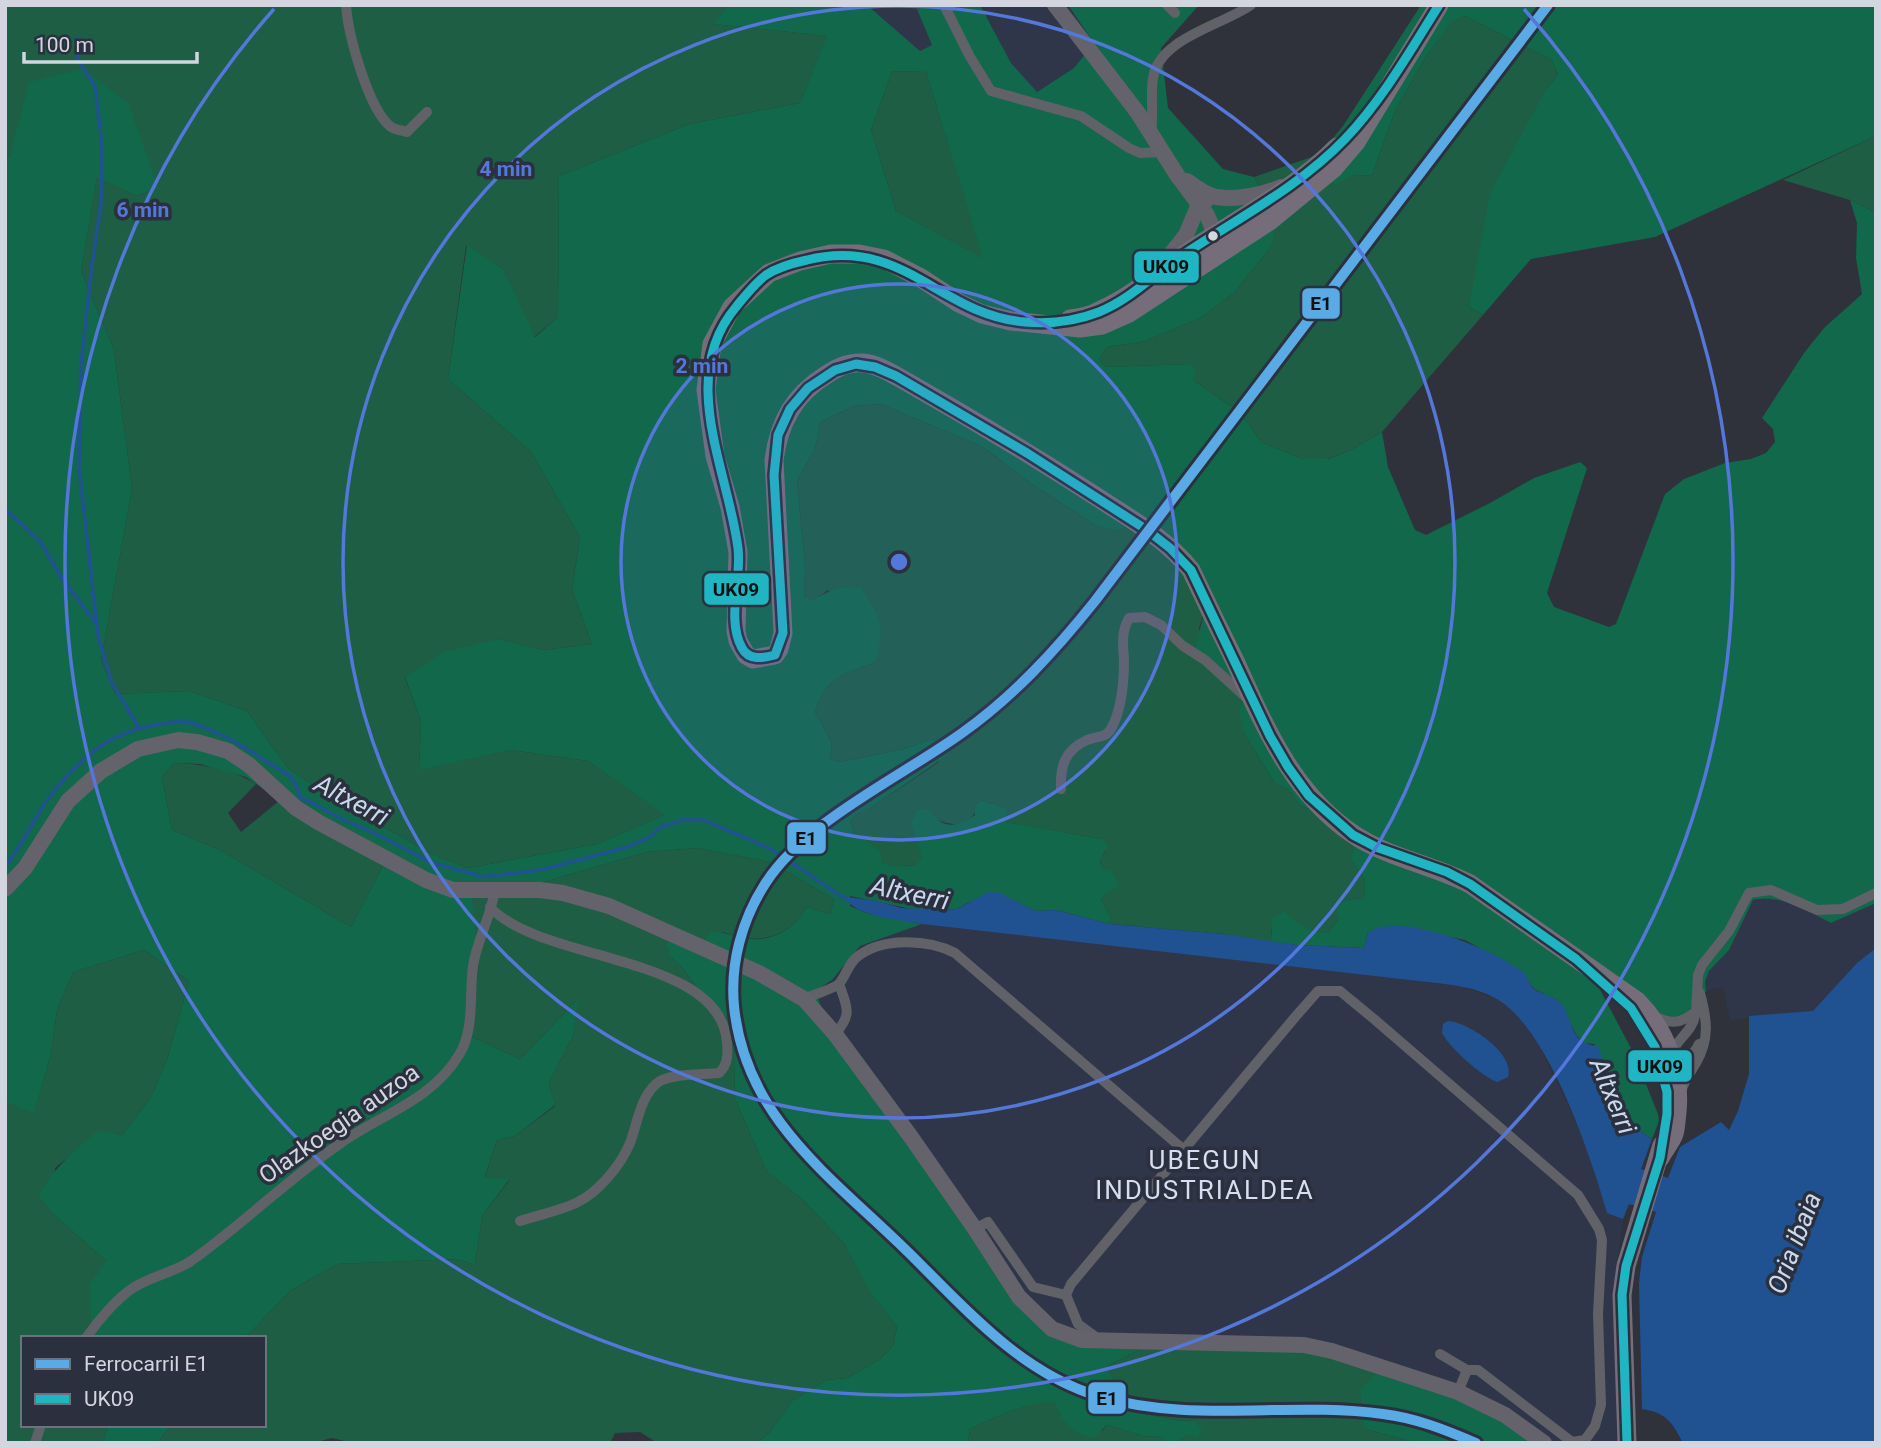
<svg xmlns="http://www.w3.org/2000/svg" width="1881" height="1448" font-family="Roboto,sans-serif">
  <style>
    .built { fill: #303649 }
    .green { fill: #1d5e45 }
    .forest { fill: #12684a; fill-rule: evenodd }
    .water { fill: #205291 }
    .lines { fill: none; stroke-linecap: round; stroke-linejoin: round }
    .stream { stroke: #205291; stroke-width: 3.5 }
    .street { stroke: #606268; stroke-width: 10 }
    .secondary { stroke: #64626a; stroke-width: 16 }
    .highway { stroke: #766d7b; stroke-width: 19 }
    .bus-1-casing { stroke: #2b303e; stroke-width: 14 }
    .bus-1 { stroke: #20b5c2; stroke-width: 9 }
    .rail-1-casing { stroke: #2b303e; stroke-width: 16 }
    .rail-1 { stroke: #5aabe5; stroke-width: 10 }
    .ring { fill: none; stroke: #5477da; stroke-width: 3.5 }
    .bus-dot { fill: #d3d6df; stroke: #2b303e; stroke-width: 2.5 }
    .labels { text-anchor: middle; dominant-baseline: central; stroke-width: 7; stroke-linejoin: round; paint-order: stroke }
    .street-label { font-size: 24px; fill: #d3d6df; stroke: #2b303e }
    .water-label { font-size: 26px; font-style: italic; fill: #cad8ec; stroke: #2b303e }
    .neighbourhood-label { font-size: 26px; letter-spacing: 2px; fill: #d7def1; stroke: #2b303e }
    .centre { fill: #5477da; stroke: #2b303e; stroke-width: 3.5 }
    .ring-label { font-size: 21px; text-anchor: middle; font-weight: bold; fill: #5477da; stroke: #2b303e; stroke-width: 7; stroke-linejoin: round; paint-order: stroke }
    .line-badge { stroke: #2b303e; stroke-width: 2.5 }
    .pale-badge-label { font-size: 19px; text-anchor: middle; font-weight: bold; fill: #111 }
  </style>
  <rect width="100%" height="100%" fill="#2f323a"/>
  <g class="built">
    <polygon points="867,5 945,5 932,45 920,51"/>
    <polygon points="980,5 1068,5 1094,43 1074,68 1036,92 1011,63"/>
    <polygon points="1767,897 1784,900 1831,923 1876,903 1876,948 1857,963 1813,1012 1730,1020 1723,987 1706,991 1705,982 1709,971 1729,950 1753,900"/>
    <polygon points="922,924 1418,981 1463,987 1499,1000 1523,1019 1535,1037 1572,1113 1588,1153 1607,1212 1623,1219 1614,1286 1617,1443 1545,1443 1053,1325 1034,1307 823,1012 818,998 820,988 832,980 860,946"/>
  </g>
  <g class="green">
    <polygon points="5,5 728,5 715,24 828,36 800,103 689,124 559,176 558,317 534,337 504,270 466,246 448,379 531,452 580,537 572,590 592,644 543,650 498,639 405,678 421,721 419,769 511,750 588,761 666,815 597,844 468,868 432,854 330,797 287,767 247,711 189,691 115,694 101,660 132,489 114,350 81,271 97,176 137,196 157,188 10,155 5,162"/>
    <polygon points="1465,16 1552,60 1558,75 1546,89 1469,307 1483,315 1382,432 1351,450 1327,459 1302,459 1261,442 1241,413 1193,380 1190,364 1106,367 1099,359 1107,347 1146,341 1202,317 1234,293 1271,247 1271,208 1254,177 1320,154 1351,176 1372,175 1395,111 1427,55 1450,22"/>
    <polygon points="892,71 926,72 984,259 896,211 871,130"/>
    <polygon points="1876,136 1876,213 1850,200 1783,180"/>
    <path d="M881,404l102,43 49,37 63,41 33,1 49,34 28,49 -6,19 23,49 21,26v29l32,51 14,7 10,15 16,6 39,37 -4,12c11,11 19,22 13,38l-18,2 -6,19 -12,14h-11l-11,-4h-34v13l-48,-8 -114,-10 2,-6 -10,-18 7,-8 -4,-23 -4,-9 5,-8 -3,-13 -97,-17 1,-14 -25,-8c-10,25 -20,29 -46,19l-13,40 -8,7c-10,-1 -21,2 -30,-2 -13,-7 -9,-21 -29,-28l-5,-15 6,-8 16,-6 67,-45 -10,-22 -25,9 -64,13 -10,-3 2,-16 -17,-31c10,-33 28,-39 60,-49l-47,-73 -15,11 -9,-4 1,-30 -8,-86 18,-32 5,-27 34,-16z"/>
    <path d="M174,763c28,1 58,6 82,21l-28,29 13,19 38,-31 104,65 -32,61 -131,-77 -48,-20 -10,-53z"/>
    <path d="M697,848l73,14 64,37 -4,15 -24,-7c-18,33 -51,38 -83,25l-52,25 14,14 18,25 23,21 8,37 1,45 32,73 35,27 41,43 26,47 28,38 -4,19 -14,14 -32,18 -21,2 -34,21 -23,32 -12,10h-100l-17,-11 -25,1 -5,10h-257l-21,-5 -19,5h-156l14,-18h93v-87h-19l45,-47 47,-27 120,-5 18,6 7,-49 27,-35 -24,-3 12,-38 18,-4 40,-30 -6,-23 24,-47 4,-36 -57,59 -50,-23 9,-73 -8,-64 69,-16 107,-31z"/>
    <polygon points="144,950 189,981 167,1060 151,1097 122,1135 99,1131 55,1168 53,1214 106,1261 92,1338 23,1338 23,1425 108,1425 103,1443 5,1443 5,1104 7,1102 34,1112 51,1054 57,1010 73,972"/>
    <polygon points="1136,1335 1318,1341 1387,1363 1365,1429 1417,1443 1181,1443 1180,1440 1187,1435 1195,1421 1174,1420 1140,1413 1126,1390 1114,1382 1107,1366 1139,1350"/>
    <path d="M1053,1400l5,6 6,15 38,10 5,-6 36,11 18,1 5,6h-198l2,-14c26,-13 54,-25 83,-29z"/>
  </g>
  <g class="forest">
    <path d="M728,5h139l53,46 12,-6 -15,-36 28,-4h35l31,58 26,29 37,-24 20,-25 -26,-38h131l-38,43 7,60 55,61 31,8 17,31 5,18 -5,21 -37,46 -32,24 -56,24 -39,6 -8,12 7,8 84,-3 6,7 -3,9 48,33 20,29 41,17h26l23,-9 31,-18 6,35 27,63 11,5 64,-32 44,-25 46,-16 7,6 -40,125 7,14 55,20 7,-3 49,-130 19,-15 41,-16 26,-4 15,-6 9,-11 -2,-13 -11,-11 42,-65 20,-25 38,-34 -6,-36 1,-35 -7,-23 26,13v690l-45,20c-25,-13 -49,-29 -78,-23l-24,50 -20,21 -4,11 1,9 -23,26 -13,1 -73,-34 36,68 25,62 1,7 -7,18 -12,-8 -23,-30 -6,-15 -9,-7 -3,-8 3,-11 -8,-16 -9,-1 -8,-7 -20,-36 -23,-11 -12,-17 -57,-32 -25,-5 -72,-2 -4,15 -67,-3 -26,-3 1,-23 12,-8c14,12 24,22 43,22l12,-14 -3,-11 9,-8 18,-2c6,-16 -2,-27 -13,-38l4,-12 -39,-37 -16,-6 -10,-15 -14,-7 -32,-51 -4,-23 4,-6 -48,-54 10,-40 -28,-49 -49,-34 -13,4 -20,-5 -63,-41 -49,-37 -102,-43 -27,2 -34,16 -5,27 -18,32 8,86 -1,30 9,3c16,-10 30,-15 48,-12 21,32 25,39 14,75 -32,10 -50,16 -60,49l17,31 -2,16 10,3 64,-13 25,-9 11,2 9,12 -77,53 -16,7 -6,7 5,15 11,4 14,11 2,12 11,3h21l8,-8 -11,-35 6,-13 12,-1c13,21 27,19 46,6v-9l6,-6 25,8v14l96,17 6,6 -8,16 4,8 8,2 7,15 -11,6 -7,8 10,18 -2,6 -53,-14 -20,1 -30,-14 -37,5 -12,7 -36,2 -71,-15v10l19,8 53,10 -62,22 -28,34 -12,8 -2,10 5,14 197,277 33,36 26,7 57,3 3,15 -32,16 7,16 12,8 14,23 34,7 21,1 7,8 -4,8 -11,-2 -7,5 1,3h-15l-5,-6 -18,-1 -36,-11 -13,13c-10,-1 -23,-9 -30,-17 -5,-7 -5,-14 -11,-20 -29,3 -57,15 -83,28l-2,14h-211l12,-10 23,-32 34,-21 21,-2 32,-18 14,-14 4,-19 -28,-37 -26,-48 -41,-43 -35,-27 -32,-73 -1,-45 -8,-37 -23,-21 -18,-25 -14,-14 -5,-13 5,-3 31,2 10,-12c14,1 25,7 39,8 23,2 44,-11 55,-32l24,7 4,-15 -64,-37 -73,-14 -50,4 -107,31 -68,16 7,64 -9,73 50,23 58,-60 -5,37 -24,47 6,22 -40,31 -18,4 -12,37 24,3 -27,36 -7,49 -18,-6 -120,5 -47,27 -45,47h-153l-3,-53 17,-24 -53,-47 -15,-19c18,-28 34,-44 61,-65l23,5 29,-38 16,-37 22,-79 -45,-31 -71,22 -16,38 -6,44 -17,59 -26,-10 -3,1v-942l5,-7 19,-73 55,-13 45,35 29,84 -21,8 -40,-19 -16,94 33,79 18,139 -31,171 14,34 74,-3 58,20 40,56 43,30 102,57 36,14 129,-24 68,-29 -77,-54 -77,-11 -92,20 2,-49 -16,-44 39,-25 55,-13 44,11 49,-6 -20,-54 8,-53 -49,-85 -83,-73 19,-134 37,25 31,67 23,-20 1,-141 130,-52 111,-21 27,-67 -113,-12zM892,71l34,1 57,186 -87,-47 -25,-81zM174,763l26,1 46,13 57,40 80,49 -32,61 -131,-77 -48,-20 -10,-53z"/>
    <polygon points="1421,5 1876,5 1876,136 1655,237 1531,259 1483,315 1469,307 1490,193 1546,89 1558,75 1552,60 1465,16 1451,22 1427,55 1395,111 1372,175 1351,176 1335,185 1320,174 1320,154 1343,126"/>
    <polygon points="1387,1363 1545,1443 1417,1443 1365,1429 1360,1390"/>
    <polygon points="108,1425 171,1425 157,1443 103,1443"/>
  </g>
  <g class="water">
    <path d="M988,892l14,1 5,4 29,14 20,-1 53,14 114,10 74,11 67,3 4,-15c32,-23 126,17 155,39 6,5 6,13 12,18 8,4 18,6 24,12 13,10 9,32 25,40 5,3 10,3 15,5l3,13 -3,11 3,8 9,7 6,15 23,30 12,8 -11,30 27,9 12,-31 41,-25 8,8 9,-19 11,-37v-58l64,-5 44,-48 19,-15v495h-193c-11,-21 -16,-30 -41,-34l-3,-126 3,-26 14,-45 -27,-8 -6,15 -16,-6c-16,-56 -57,-180 -107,-212 -23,-15 -55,-17 -82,-20l-496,-57c-27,-5 -62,-6 -81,-28l36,5 24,7 41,2 15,-1z"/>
    <path d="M1448,1021c20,1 67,32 60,56l-11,5c-17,-7 -46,-33 -55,-49l1,-9z"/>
  </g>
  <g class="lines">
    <g class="stream">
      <polyline points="77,38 78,60 95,86 101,136 101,203 91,272 81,366 79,468 98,635 111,681 139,728"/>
      <polyline points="5,509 40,541 61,577 95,622"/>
      <path d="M5,867c18,-22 29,-50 46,-72 31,-39 58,-63 109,-71 9,-1 22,-4 31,-1 36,10 67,34 99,53l7,11 3,11 11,4 21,12 48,22 52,27 52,14 57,-7 86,-23 21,-9 14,-12 22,-6h20l67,29 73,49"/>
    </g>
    <g class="street">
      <path d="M346,5c2,29 22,104 45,122 4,3 11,3 16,5l20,-20"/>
      <polyline points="944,5 969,55 991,91 1081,116 1129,148 1140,153 1162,152"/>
      <polyline points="1167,5 1175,13"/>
      <path d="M1151,133c3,-18 -1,-37 2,-55 6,-40 68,-52 98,-73"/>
      <path d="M1061,789c-1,-23 4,-39 26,-49 9,-4 19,-2 24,-11 11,-20 13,-46 13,-69 -1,-15 -3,-28 5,-42l16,-1 16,8 22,21 22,14 44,40"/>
      <path d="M490,907c51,56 232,47 237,136 1,11 1,22 -8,30 -16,2 -52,0 -63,11 -16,14 -19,41 -26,59 -9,22 -32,50 -54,60 -17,8 -38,12 -56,18"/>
      <path d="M804,999c8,-4 29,-10 35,-15 7,-8 9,-20 18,-27 25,-20 71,-18 98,-4l229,197"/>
      <path d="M1653,1015c17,10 29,9 43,-4l2,-36 4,-10 27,-34 20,-38 22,-3 46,20 26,-1 33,-16"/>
      <path d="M835,1034c18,-20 12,-27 4,-50"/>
      <path d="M1671,1056c5,-19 22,-22 25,-45"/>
      <path d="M1671,1058c14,5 22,-2 28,-14"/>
      <path d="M1681,1092c3,-11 9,-19 15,-29 14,-24 11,-44 4,-70"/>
      <polyline points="975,1229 988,1222 1033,1287 1066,1295"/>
      <path d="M86,1338c11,-16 31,-40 47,-50 18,-12 40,-15 58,-27 52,-37 97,-82 150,-118 41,-29 91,-43 118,-88 16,-26 10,-60 14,-89 4,-26 18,-50 22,-76"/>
      <polyline points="1100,1340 1078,1324 1066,1295 1071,1284 1296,1016 1318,991 1340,991 1374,1019 1578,1195 1599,1229 1602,1240 1598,1314 1601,1405 1595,1426 1585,1440 1572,1442 1478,1370 1467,1370 1458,1392"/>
      <polyline points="1440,1354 1467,1370"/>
      <polyline points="35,1443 41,1425"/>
    </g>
    <g class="secondary">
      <polyline points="1055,5 1138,113 1177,175 1207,215 1212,227 1213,236"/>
      <path d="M1187,181c8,6 19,14 29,16 20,3 47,-2 65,-10"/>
      <polyline points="1164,263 1186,235 1199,204 1205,202"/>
      <polyline points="5,889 25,868 68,801 101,771 138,749 178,740 197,742 228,751 249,765 296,808 318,822 426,880 453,890 540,890 563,893 609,906 759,973 804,999 835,1034 911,1137 975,1229 1019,1297 1052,1329 1082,1340 1304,1345 1332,1351 1458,1392 1505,1415 1544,1443"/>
    </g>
    <g class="highway">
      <path d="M1439,5l-83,137 -23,27 -62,51 -142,93 -27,12 -22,3 -69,-7 -29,-7 -23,-11 -38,-25 -37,-19 -25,-5h-28l-31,7 -31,12 -37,34 -20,37 -6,46 9,66 15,51 8,45 -2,79 2,10 8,14 7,4 22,-4 4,-6 4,-16 -9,-173c5,-38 20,-65 52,-85 10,-7 24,-13 36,-12 16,1 32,12 45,19 65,37 128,75 190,115 33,22 69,41 94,73 14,30 29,61 44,91 29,64 57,132 118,173 35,24 80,31 117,50l167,117c29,29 44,70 40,111 -1,7 -1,15 -3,22 -3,8 -10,16 -14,24"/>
      <path d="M1070,319c11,-1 22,-4 31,-9 33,-15 61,-40 90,-60 47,-31 107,-63 146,-103"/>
      <polyline points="1627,1443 1622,1295 1626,1266 1662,1145"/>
    </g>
    <defs>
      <path id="bus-1" d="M1439,5c-29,46 -56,94 -94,134 -48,50 -111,81 -168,120 -26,18 -48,41 -78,53 -23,9 -50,12 -74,10 -86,-7 -121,-86 -218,-62 -14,3 -29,7 -41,15 -12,9 -21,21 -30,32 -59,70 -8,163 2,241 4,31 -12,71 4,100 7,13 21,10 33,7l8,-22 -9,-158 4,-40 12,-26 18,-21 27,-18 21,-6 19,3 21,9 131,77 120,77 23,18 21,22 79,166 18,31 21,29 44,39 23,12 71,25 23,12 106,75 55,49 24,39 12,45v22l-7,44 -34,108 -4,29 5,148"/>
    </defs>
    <use href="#bus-1" class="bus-1-casing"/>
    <use href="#bus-1" class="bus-1"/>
    <defs>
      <path id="rail-1" d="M1476,1443c-30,-13 -60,-25 -93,-29 -94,-13 -192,10 -285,-18 -79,-24 -134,-89 -190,-144 -75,-74 -163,-133 -174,-246 -4,-43 8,-86 31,-122 40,-63 136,-107 197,-151 52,-37 93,-82 133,-132l453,-596"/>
    </defs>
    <use href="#rail-1" class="rail-1-casing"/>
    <use href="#rail-1" class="rail-1"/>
  </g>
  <circle cx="899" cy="562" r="278" fill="#5477da" fill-opacity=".12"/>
  <g class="ring">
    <circle cx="899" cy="562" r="278"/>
    <circle cx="899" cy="562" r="556"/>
    <path d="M1524 9A834 834 0 1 1 274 9"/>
  </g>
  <circle class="bus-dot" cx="1213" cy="236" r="6"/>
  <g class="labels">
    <g class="street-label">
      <text transform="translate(339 1124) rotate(-35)">Olazkoegia auzoa</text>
    </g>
    <g class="water-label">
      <text transform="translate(352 800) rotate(28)">Altxerri</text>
      <text transform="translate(910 893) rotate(12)">Altxerri</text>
      <text transform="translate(1613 1096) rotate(67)">Altxerri</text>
      <text transform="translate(1794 1243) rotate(-69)">Oria ibaia</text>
    </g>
    <g class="neighbourhood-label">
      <text x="1205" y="1160">UBEGUN<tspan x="1205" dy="30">INDUSTRIALDEA</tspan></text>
    </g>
  </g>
  <circle cx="899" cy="562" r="10" class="centre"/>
  <g class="ring-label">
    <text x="506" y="176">4 min</text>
    <text x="143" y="217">6 min</text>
    <text x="702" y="373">2 min</text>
  </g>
  <g class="line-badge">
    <rect x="1133" y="250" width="67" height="34" rx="7" fill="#20b5c2"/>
    <rect x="1301" y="287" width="40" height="33" rx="7" fill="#5aabe5"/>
    <rect x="703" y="572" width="67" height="34" rx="7" fill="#20b5c2"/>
    <rect x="786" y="821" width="41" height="34" rx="7" fill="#5aabe5"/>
    <rect x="1627" y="1049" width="66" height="34" rx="7" fill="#20b5c2"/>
    <rect x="1087" y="1381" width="40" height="34" rx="7" fill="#5aabe5"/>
  </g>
  <g class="pale-badge-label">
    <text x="1166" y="273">UK09</text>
    <text x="1321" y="310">E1</text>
    <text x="736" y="596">UK09</text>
    <text x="806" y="845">E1</text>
    <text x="1660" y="1073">UK09</text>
    <text x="1107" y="1405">E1</text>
  </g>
  <rect width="1881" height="1448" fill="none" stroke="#d3d6df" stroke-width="14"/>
  <rect x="21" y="1336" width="245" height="91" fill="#2b303e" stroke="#6e727e" stroke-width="2"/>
  <rect x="35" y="1359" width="35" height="10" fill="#5aabe5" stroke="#6e727e" stroke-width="2"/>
  <text x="84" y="1371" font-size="21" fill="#d3d6df">Ferrocarril E1</text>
  <rect x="35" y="1394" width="35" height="10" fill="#20b5c2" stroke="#6e727e" stroke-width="2"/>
  <text x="84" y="1406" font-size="21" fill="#d3d6df">UK09</text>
  <path d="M24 52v10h173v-10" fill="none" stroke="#d3d6df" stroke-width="3.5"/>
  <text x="35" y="52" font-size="21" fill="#d3d6df" stroke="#2b303e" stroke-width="5" paint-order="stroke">100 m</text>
</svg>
